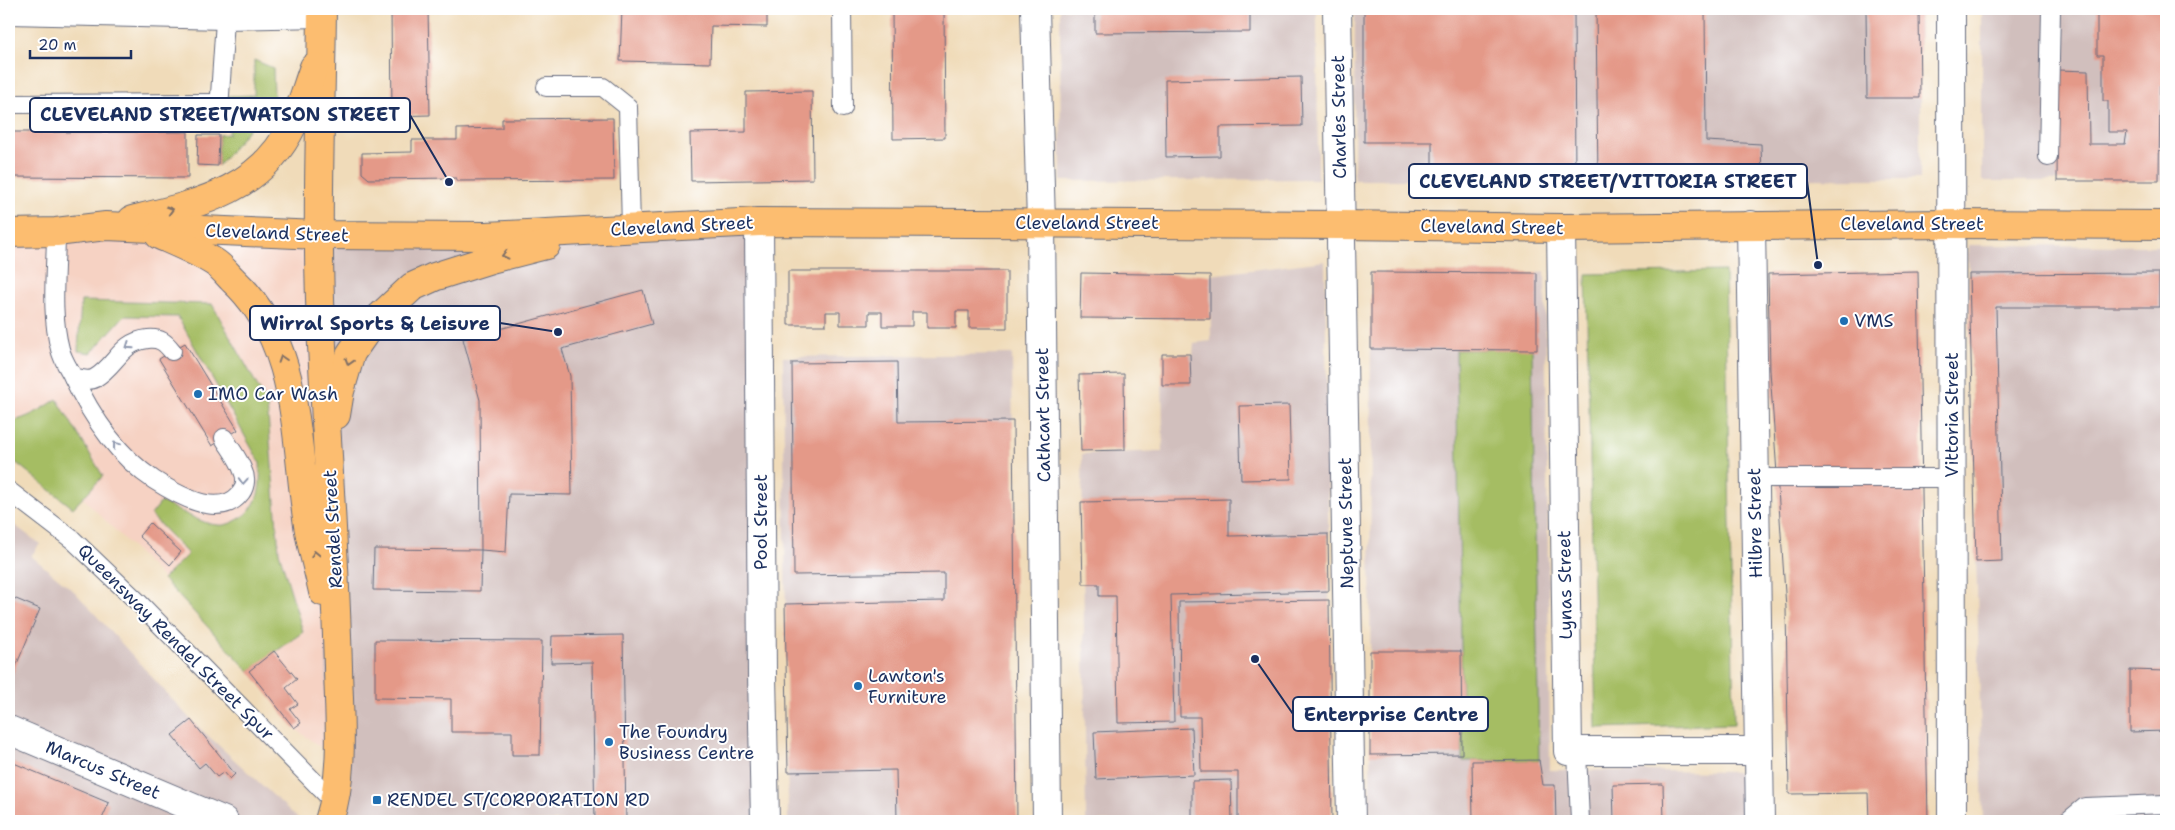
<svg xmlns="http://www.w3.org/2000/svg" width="2175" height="830" font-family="'Shantell Sans',sans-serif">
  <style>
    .built { fill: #f6d2c3 }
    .industrial { fill: #d1bfbd }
    .green { fill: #a5bd63; stroke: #607660 }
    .building { fill: #e49988 }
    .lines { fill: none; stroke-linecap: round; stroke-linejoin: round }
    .lane-casing { stroke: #666b7e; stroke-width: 20 }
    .street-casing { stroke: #666b7e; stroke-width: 30 }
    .primary-casing { stroke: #666b7e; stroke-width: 30 }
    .lane { stroke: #fff; stroke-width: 18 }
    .street { stroke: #fff; stroke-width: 28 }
    .primary { stroke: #fcbd6f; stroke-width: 28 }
    .oneway { stroke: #806f66 }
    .oneway2 { stroke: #8d97ae }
    .poi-dot { fill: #1f6fb2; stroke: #fff; stroke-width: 2 }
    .labels { text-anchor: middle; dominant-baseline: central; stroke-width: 4; stroke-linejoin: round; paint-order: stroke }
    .street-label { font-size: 18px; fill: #1b2f5e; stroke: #fff }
    .poi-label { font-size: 18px; fill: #1b2f5e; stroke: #fff; text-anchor: start }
    .leader { fill: none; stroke: #1b2f5e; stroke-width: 2 }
    .callout-dot { fill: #1b2f5e; stroke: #fff; stroke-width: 2 }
    .callout { fill: #fff; stroke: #1b2f5e; stroke-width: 2 }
    .callout-label { font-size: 19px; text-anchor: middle; font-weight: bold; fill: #1b2f5e }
  </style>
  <rect width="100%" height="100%" fill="#fff"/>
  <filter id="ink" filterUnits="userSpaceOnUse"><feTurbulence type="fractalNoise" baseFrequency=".02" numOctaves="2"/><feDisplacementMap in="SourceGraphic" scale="10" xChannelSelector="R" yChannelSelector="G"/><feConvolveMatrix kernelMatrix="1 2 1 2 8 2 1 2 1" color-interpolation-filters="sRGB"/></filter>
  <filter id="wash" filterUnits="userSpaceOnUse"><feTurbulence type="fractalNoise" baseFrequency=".0096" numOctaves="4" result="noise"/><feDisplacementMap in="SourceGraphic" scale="20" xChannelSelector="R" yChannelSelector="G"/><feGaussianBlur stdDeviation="1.12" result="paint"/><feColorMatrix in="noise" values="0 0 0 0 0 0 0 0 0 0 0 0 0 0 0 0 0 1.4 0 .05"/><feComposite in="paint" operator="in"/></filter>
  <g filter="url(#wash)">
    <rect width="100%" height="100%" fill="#f0dbb9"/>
    <polygon class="built" points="9,233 318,235 340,761 294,728 249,671 155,570 83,498 73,508 9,457"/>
    <g class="industrial">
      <polygon points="1060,9 1317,9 1318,179 1061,181"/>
      <polygon points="1355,9 1920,9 1920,179 1354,180"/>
      <rect x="1982" y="9" width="184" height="172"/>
      <polygon points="759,222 766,821 329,821 318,235"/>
      <polygon points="1968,245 2166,246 2166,821 1983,821"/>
      <polygon points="1325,261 1332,821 1086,821 1082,454 1163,451 1162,354 1193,355 1194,343 1211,341 1210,275"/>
      <polygon points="1545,271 1550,770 1743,772 1743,821 1370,821 1371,272 1537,273"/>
      <polygon points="1012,354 1017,821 788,821 783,357"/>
      <polygon points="9,521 40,544 31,556 75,592 191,720 301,821 9,821"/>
    </g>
    <g class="green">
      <polygon points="254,60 273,68 274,96 271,102 218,166 219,135 229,134 228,96 254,95"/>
      <polygon points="1725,271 1734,724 1596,728 1586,274"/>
      <path d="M81,301l131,3 55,99 12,149 24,80 -54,39 -86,-92 25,-25 -37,-39 10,-13c15,6 42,23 57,23 6,1 14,-2 19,-5 23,-12 24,-34 23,-57l-82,-146 -54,-1 -33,37 -13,-2z"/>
      <polygon points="1532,349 1539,760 1463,761 1456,350"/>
      <path d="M57,399l46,77 -30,32 -64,-51v-35c19,-4 32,-12 48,-23z"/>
    </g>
    <g id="blocks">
      <g class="building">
        <polygon points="391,9 428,9 430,115 392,116"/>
        <polygon points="622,9 767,9 767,27 711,26 710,63 620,61"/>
        <polygon points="892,9 944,9 945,138 893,139"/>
        <polygon points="1095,9 1250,9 1250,32 1095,33"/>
        <polygon points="1364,9 1574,9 1575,179 1432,179 1432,142 1364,142"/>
        <polygon points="1596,9 1705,9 1706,141 1761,144 1762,179 1598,180"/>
        <polygon points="1866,9 1919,9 1920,98 1867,98"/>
        <polygon points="2097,9 2166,9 2166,86 2160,85 2159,181 2057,181 2058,70 2088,71 2089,144 2125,144 2127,132 2108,132 2108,101 2103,101 2103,55 2097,55"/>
        <polygon points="1301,77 1302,126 1220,127 1220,156 1166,157 1165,80"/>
        <polygon points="812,91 813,179 691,181 690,133 746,132 746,92"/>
        <polygon points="613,118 614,180 456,181 456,178 369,179 362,173 362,153 412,152 412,140 457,140 457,129 502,128 502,119"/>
        <polygon points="9,132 188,132 188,178 9,177"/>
        <polygon points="198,135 219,135 218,166 197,165"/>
        <polygon points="788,271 1007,271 1007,328 969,328 969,311 956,311 956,328 927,328 927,312 912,312 912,326 882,326 882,312 869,312 869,325 840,325 840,312 826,312 826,325 788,325"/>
        <polygon points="1918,271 1928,821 1869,821 1868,793 1789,794 1786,608 1770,370 1768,274"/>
        <polygon points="1371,272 1537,273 1537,350 1371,349"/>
        <polygon points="1081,273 1210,275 1210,319 1080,318"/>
        <polygon points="2159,273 2159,307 1996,307 2002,561 1976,562 1969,274"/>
        <polygon points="643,290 652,324 562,349 570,376 572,495 509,494 506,552 481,550 480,400 463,339"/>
        <polygon points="185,343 238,430 212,446 159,359"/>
        <polygon points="1162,354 1190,354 1191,385 1162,385"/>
        <polygon points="897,362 898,422 1013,421 1017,821 897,821 896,770 788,772 785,604 944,601 944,573 794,575 792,363"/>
        <polygon points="1124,374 1125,450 1081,451 1079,375"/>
        <polygon points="1289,405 1291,479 1241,480 1239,406"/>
        <polygon points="1229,499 1229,536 1328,534 1329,591 1171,595 1174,722 1118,723 1116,596 1099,596 1099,584 1083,584 1081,502"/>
        <polygon points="150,523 181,552 170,565 139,536"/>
        <polygon points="374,549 481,550 480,591 373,590"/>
        <polygon points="9,596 40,609 11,678 9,677"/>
        <polygon points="1329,600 1332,821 1238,821 1238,772 1201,772 1200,717 1180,717 1179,602"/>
        <polygon points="623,635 626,821 595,821 592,662 551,663 552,636"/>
        <polygon points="375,640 542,641 540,755 512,755 512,732 451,732 451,699 375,698"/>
        <polygon points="274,651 297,679 286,688 298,704 290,709 301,723 294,728 249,671"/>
        <polygon points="1370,651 1461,651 1462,754 1370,755"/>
        <polygon points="2130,670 2166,671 2166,731 2130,732"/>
        <polygon points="191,720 235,774 230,779 224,772 217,777 205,763 199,768 172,735"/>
        <polygon points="1192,728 1194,775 1096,779 1094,732"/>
        <polygon points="1539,760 1543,785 1555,785 1556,821 1473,821 1472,761"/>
        <polygon points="9,761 109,803 101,821 9,821"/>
        <polygon points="1231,780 1232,821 1192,821 1192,781"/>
        <polygon points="1663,784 1664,821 1614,821 1613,785"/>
      </g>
    </g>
  </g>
  <g filter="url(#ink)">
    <use href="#blocks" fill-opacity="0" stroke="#666b7e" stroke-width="1"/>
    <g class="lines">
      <defs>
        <g id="lane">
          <polyline points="842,9 843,108"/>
          <polyline points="9,15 225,20 322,18"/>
          <polyline points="546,87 603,87 628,107 631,228"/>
          <polyline points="9,104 220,103"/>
          <polyline points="219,110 225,20"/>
          <polyline points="2048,157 2051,9"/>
          <path d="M56,232c0,38 -6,80 4,117 2,9 7,17 11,24 19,41 45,82 83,107 22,14 64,39 85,15 6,-6 8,-16 4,-24 -4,-12 -13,-23 -19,-33"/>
          <path d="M73,377c8,2 15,5 22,1 22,-13 25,-36 53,-39 12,-1 17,3 24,12"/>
          <polyline points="1754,478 1952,478"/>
          <polyline points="9,491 73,540 139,603 335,803"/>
          <polyline points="1577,752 1580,821"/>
          <polyline points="2068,821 2085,807 2166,804"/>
        </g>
        <g id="street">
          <polyline points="1035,9 1041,223 1047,821"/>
          <polyline points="1337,9 1351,821"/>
          <polyline points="1951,9 1952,821"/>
          <polyline points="759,222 762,675 765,821"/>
          <polyline points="1751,225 1760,821"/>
          <polyline points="1561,228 1568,751 1758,751"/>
          <polyline points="9,730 224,821"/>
        </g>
        <g id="primary">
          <path d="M322,9c-1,105 -6,210 -1,315 5,114 14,228 17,343 1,51 7,105 -9,154"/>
          <path d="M132,220c65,-16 130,-29 161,-96 9,-18 14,-38 21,-57"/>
          <polyline points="9,233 56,232 106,226 318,235 486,236 759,222 1341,225 1561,228 1951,224 2166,225"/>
          <path d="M159,235c18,8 38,16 55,27 7,4 13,12 19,18 66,61 62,156 74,238 3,25 11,50 16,74"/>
          <polyline points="336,415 340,391 351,353 370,326 412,287 434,277 491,259 546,245"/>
        </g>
      </defs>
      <use href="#lane" class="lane-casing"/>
      <use href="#street" class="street-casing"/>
      <use href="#primary" class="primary-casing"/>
      <use href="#lane" class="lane"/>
      <use href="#street" class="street"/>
      <use href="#primary" class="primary"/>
    </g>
    <defs><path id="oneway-chevron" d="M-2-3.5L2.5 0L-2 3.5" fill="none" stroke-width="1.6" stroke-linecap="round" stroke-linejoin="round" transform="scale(1.25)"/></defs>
    <g class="oneway">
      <use href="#oneway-chevron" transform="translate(170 210) rotate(-16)"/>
      <use href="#oneway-chevron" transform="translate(505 255) rotate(166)"/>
      <use href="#oneway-chevron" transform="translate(282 359) rotate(-108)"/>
      <use href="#oneway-chevron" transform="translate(349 362) rotate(107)"/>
      <use href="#oneway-chevron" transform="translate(315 554) rotate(-103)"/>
    </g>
    <g class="oneway2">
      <use href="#oneway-chevron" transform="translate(129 346) rotate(145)"/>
      <use href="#oneway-chevron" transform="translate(116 445) rotate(-127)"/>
      <use href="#oneway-chevron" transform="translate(243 481) rotate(94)"/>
    </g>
  </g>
  <g class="poi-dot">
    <circle cx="1844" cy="321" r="5"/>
    <circle cx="198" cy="394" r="5"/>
    <circle cx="858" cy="686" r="5"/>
    <circle cx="609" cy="742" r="5"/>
    <rect x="372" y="795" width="10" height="10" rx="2.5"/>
  </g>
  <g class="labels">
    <g class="street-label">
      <text transform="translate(1339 117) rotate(-91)">Charles Street</text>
      <text x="1087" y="223">Cleveland Street</text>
      <text x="1912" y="224">Cleveland Street</text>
      <text transform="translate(682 226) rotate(-3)">Cleveland Street</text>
      <text transform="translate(1492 227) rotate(1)">Cleveland Street</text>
      <text transform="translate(277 233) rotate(2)">Cleveland Street</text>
      <text transform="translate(1043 415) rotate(-91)">Cathcart Street</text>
      <text transform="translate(1952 415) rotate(-90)">Vittoria Street</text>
      <text transform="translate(761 522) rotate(-90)">Pool Street</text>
      <text transform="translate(1346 523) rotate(-91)">Neptune Street</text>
      <text transform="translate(1755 523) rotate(-91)">Hilbre Street</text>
      <text transform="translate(333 529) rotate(-93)">Rendel Street</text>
      <text transform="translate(1565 585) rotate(-91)">Lynas Street</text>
      <text transform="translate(176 642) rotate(45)">Queensway Rendel Street Spur</text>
      <text transform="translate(103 770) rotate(23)">Marcus Street</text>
    </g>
    <g class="poi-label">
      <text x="1854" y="321">VMS</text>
      <text x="208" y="394">IMO Car Wash</text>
      <text x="868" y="676">Lawton's<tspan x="868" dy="21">Furniture</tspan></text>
      <text x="619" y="732">The Foundry<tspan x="619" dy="21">Business Centre</tspan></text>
      <text x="387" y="800">RENDEL ST/CORPORATION RD</text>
    </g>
  </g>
  <path class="leader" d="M449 182L410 115M1818 265L1807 181M558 332L500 323M1255 659L1293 714"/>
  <g class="callout-dot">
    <circle cx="449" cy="182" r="5"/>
    <circle cx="1818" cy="265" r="5"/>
    <circle cx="558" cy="332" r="5"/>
    <circle cx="1255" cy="659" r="5"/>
  </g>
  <g class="callout">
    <rect x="30" y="98" width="380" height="34" rx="5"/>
    <rect x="1409" y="164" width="398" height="34" rx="5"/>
    <rect x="250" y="306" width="250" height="34" rx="5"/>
    <rect x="1293" y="697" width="195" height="34" rx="5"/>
  </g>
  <g class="callout-label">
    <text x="220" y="121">CLEVELAND STREET/WATSON STREET</text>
    <text x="1608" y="188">CLEVELAND STREET/VITTORIA STREET</text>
    <text x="375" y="330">Wirral Sports &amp; Leisure</text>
    <text x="1391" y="721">Enterprise Centre</text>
  </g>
  <rect width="2175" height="830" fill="none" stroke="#fff" stroke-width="30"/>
  <path d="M30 50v8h101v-8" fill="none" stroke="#1b2f5e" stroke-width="2.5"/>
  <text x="38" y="50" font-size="15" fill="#1b2f5e" stroke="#ffffff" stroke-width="4" paint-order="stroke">20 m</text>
</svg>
